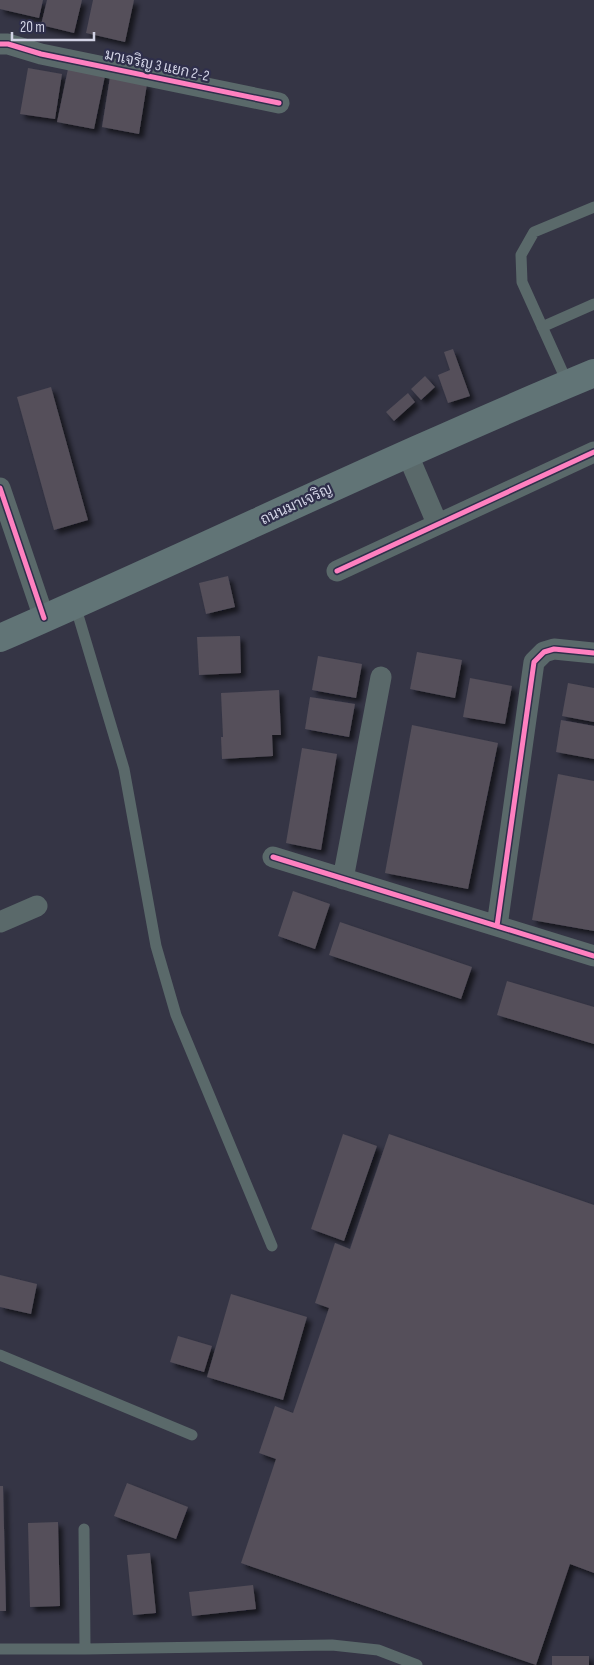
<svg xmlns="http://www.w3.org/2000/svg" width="594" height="1665" viewBox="0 0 594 1665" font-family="'Sofia Sans Condensed',Sarabun,sans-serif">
<defs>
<filter id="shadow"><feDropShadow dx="4.5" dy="4.5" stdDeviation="2.5" flood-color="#0009"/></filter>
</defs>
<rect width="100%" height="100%" fill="#353545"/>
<path fill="#544f5a" filter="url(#shadow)" d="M0,0h43l-4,18 -39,-9z
M47,0h35l-8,33 -33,-8z
M93,0h41l-9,42 -39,-9z
M69,64l37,7 -12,58 -37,-7z
M28,68l34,6 -7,45 -35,-5z
M110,77l37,7 -8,50 -37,-7z
M453,349l17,47 -22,7 -10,-28 12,-5 -6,-18z
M425,376l10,11 -14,13 -10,-11z
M51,387l37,133 -34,10 -37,-133z
M408,393l7,9 -21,19 -8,-9z
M228,576l7,31 -29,7 -7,-31z
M240,636l1,37 -42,2 -2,-38z
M417,652l45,8 -7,38 -45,-9z
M318,656l44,8 -6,34 -44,-8z
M470,678l42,8 -7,38 -42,-7z
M568,683l26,5v34l-32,-6z
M279,690l2,45h-9l1,21 -51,3 -1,-22h2l-2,-44z
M310,697l45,7 -6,33 -44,-8z
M561,720l33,6v33l-38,-7z
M412,725l86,18 -30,146 -83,-16z
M302,748l35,6 -16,96 -35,-7z
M558,774l36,7v150l-62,-11z
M293,891l37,13 -15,45 -37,-13z
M340,922l132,45 -11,32 -132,-44z
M507,981l87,26v37l-97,-29z
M343,1134l34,12 -33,95 -33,-12z
M389,1134l205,71v368l-24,-9 -34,101 -295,-102 35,-104 -17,-6 16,-47 18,7 36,-105 -14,-5 20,-60 15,6z
M0,1275l37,9 -6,30 -31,-7z
M231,1294l76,23 -24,83 -76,-23z
M178,1336l34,10 -8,26 -34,-10z
M127,1483l61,24 -12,32 -62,-23z
M0,1486h3l3,125h-6z
M58,1522l2,84 -30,1 -2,-84z
M150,1553l6,60 -23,2 -6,-60z
M253,1585l3,24 -64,7 -3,-24z
M552,1656h37v9h-37z"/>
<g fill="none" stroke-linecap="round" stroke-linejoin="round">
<path stroke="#5a696a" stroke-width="11" d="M542,327l52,-23
M568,384l-46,-102 -1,-27 13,-23 60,-25
M75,605l49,164 32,177 20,69 96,231
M0,1355l192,80
M84,1529l1,120
M0,1649h85l247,-4 46,5 39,15"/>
<path stroke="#5a696a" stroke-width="21" d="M0,44h8l33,10 238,49
M407,453l30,70
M0,488l44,130
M337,571l257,-119
M273,857l321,99
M343,879l38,-202
M0,922l37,-16
M497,926l37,-264 10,-10 10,-3 40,4"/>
<path stroke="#617476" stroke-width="28" d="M0,638c199,-87 394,-182 594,-265"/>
<defs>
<path id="cycleway" d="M0,44h8l33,10 238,49
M0,488l44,130
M337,571l257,-119
M273,857l321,99
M497,926l37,-264 10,-10 10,-3 40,4"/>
</defs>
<use href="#cycleway" stroke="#2f2f4b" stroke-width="8"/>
<use href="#cycleway" stroke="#ff80c0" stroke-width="5"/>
</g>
<g text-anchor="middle" stroke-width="4.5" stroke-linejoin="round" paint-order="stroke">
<g font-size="15" fill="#d1d2e4" stroke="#2f2f4b">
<text transform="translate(157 65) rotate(12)" y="5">มาเจริญ 3 แยก 2-2</text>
<text transform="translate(296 504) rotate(-25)" y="5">ถนนมาเจริญ</text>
</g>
</g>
<path d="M12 32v8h82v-8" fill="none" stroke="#d1d2e4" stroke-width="2.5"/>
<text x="20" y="32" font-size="15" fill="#d1d2e4" stroke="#2f2f4b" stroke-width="4" paint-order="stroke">20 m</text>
</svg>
